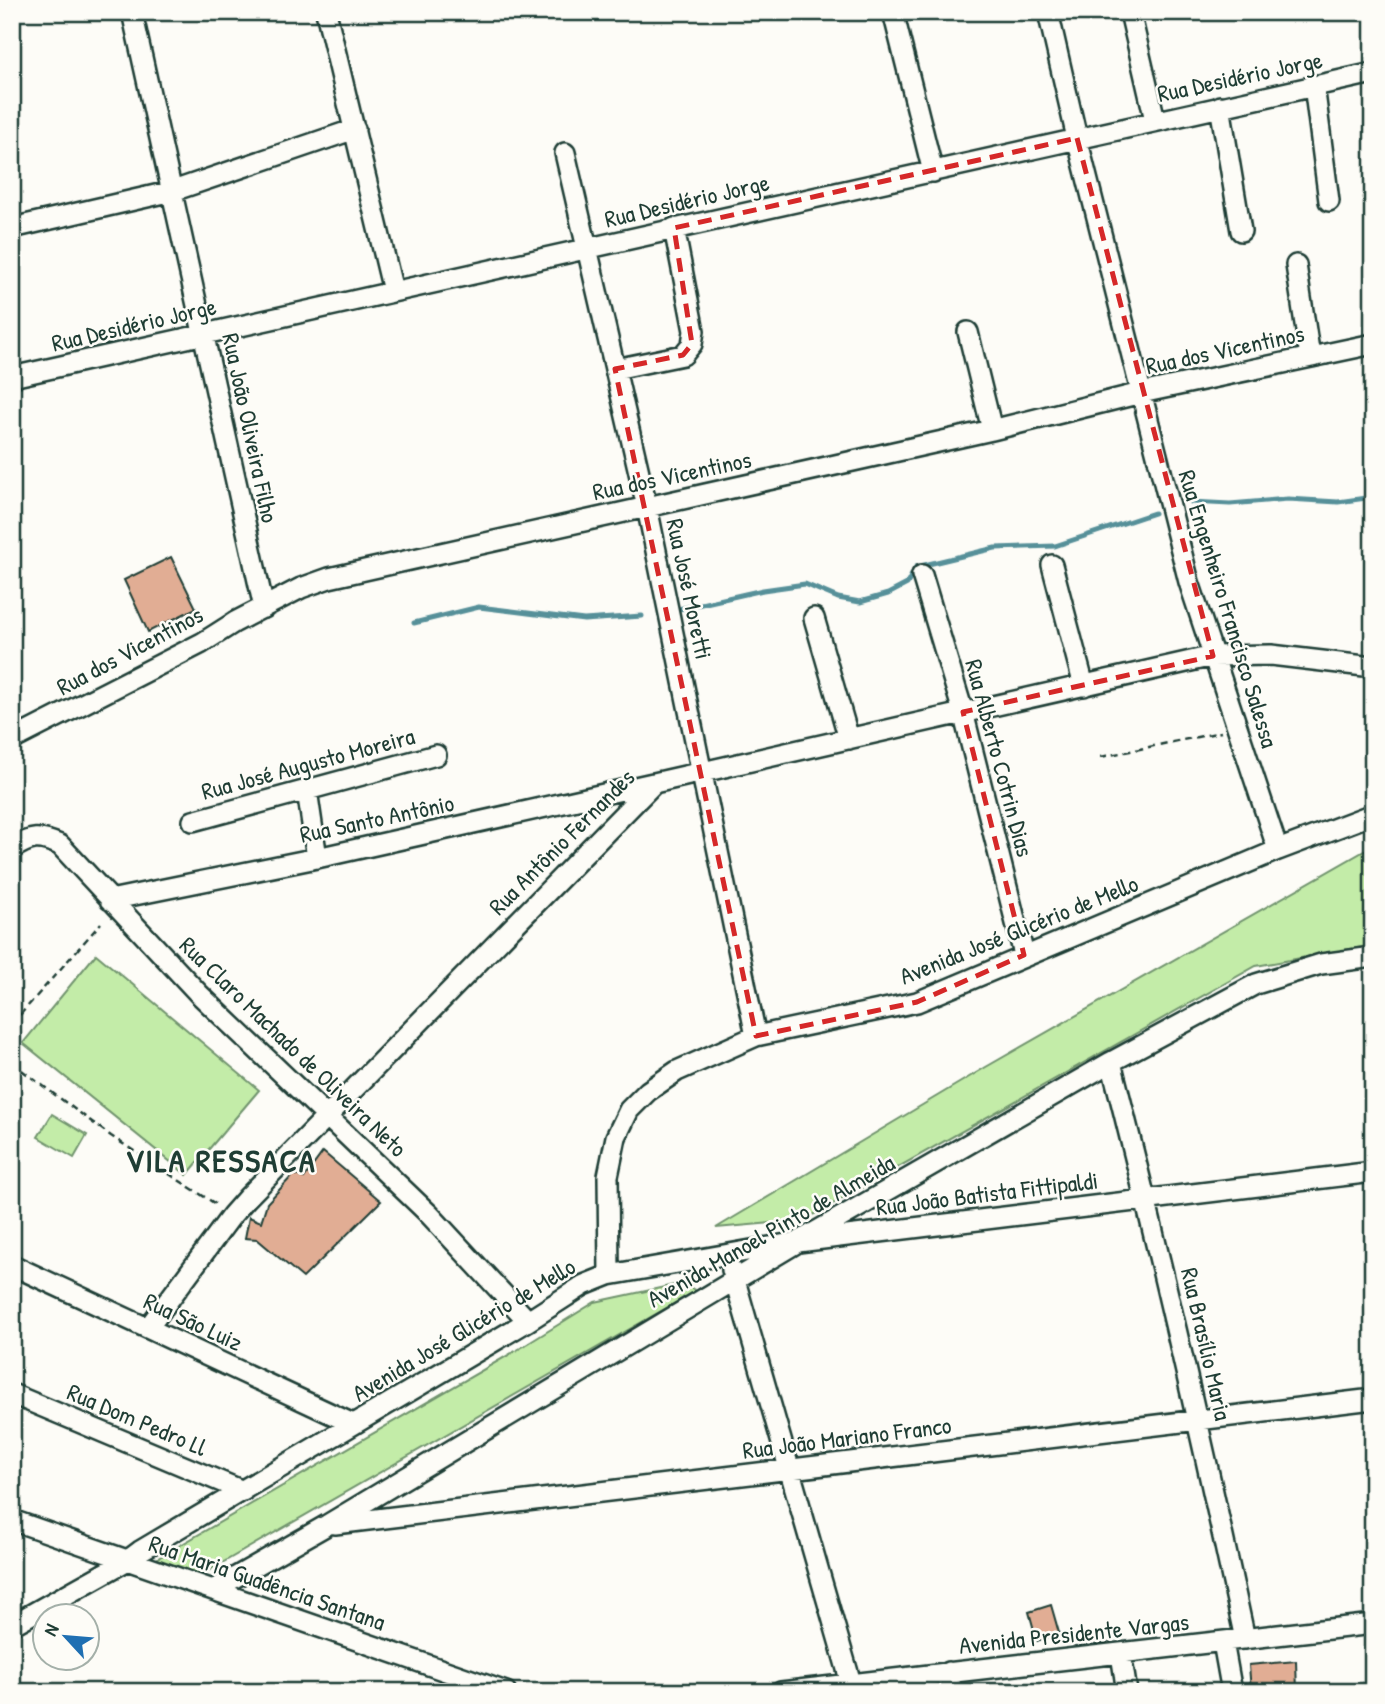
<svg xmlns="http://www.w3.org/2000/svg" width="1385" height="1704" viewBox="0 0 1385 1704" font-family="'Patrick Hand',sans-serif">
<rect width="100%" height="100%" fill="#fdfcf7"/>
<filter id="ink" filterUnits="userSpaceOnUse"><feTurbulence type="fractalNoise" baseFrequency=".0143" numOctaves="2"/><feDisplacementMap in="SourceGraphic" scale="14" xChannelSelector="R" yChannelSelector="G"/><feConvolveMatrix kernelMatrix="1 2 1 2 8 2 1 2 1" color-interpolation-filters="sRGB"/></filter>
<g filter="url(#ink)">
<path fill="#c3eca8" stroke="#71946e" stroke-width="2" d="M1373,846v99l-117,21 -452,254 -88,8 270,-161z
M96,954l163,136 -72,85 -164,-132z
M52,1114l35,21 -13,23 -36,-21z
M683,1283l13,8 -495,284 -48,-14 371,-215 71,-44z"/>
<g fill="none" stroke-linecap="round" stroke-linejoin="round">
<path stroke="#579099" stroke-width="5" d="M1191,502l39,2 58,-5 50,3 35,-5
M679,609l84,-19 42,-6 33,14 22,4 28,-8 19,-10 9,-17 79,-19 60,-2 99,-33
M414,623l65,-16 105,13 58,-4"/>
</g>
<path fill="#e1ad94" stroke="#1f3d34" stroke-width="2" d="M171,557l25,51 -48,24 -24,-52z
M323,1152l58,49 -78,77 -46,-39 -12,-1 4,-21 12,5 6,-19 27,-29 10,4z
M1051,1605l8,28 -22,8 -8,-29z
M1296,1661l1,31h-46l-2,-27z"/>
<g fill="none" stroke-linecap="round" stroke-linejoin="round">
<defs>
<path id="minor" d="M132,12l132,596
M326,12l67,279
M893,12l40,160
M1048,12l29,126 112,444 89,268
M1130,12l25,108
M1314,85l15,116
M1220,106l21,125
M565,153l82,354 109,529
M12,228l161,-37 182,-62
M1296,265l14,92
M968,332l24,98
M615,369l68,-14 9,-11 2,-13 -20,-103
M12,377l1361,-304
M1052,565l32,121
M922,575l41,137 61,243
M814,618l35,121
M12,740l190,-97 33,-21 66,-34 28,-10 663,-148 149,-37 232,-49
M307,790l10,68
M193,821l243,-66
M12,849c20,-13 27,-13 48,-4l139,149 230,220 99,107
M110,900l207,-42 336,-75
M1111,1062c49,192 93,384 134,577
M12,1265l341,159
M732,1270l119,413
M609,1275l-1,-99 8,-39 13,-27 19,-19 29,-20 79,-35 161,-34 361,-152 95,-36
M148,1328l84,-113 15,-17 407,-415 559,-127 58,-1 102,12
M12,1394l231,97
M12,1520l494,172
M335,1524l1038,-125
M213,1590l114,-65 471,-283 313,-180 145,-78 65,-20 52,-7
M12,1625l116,-65 12,-9 388,-230 56,-36 25,-10 189,-33 575,-70
M1223,1642l9,50
M1121,1654l6,38
M948,1672l4,20
M781,1692l592,-68"/>
</defs>
<use href="#minor" stroke="#1f3d34" stroke-width="24"/>
<path stroke="#1f3d34" stroke-width="2.5" stroke-dasharray="7 5" stroke-linecap="butt" d="M1101,757l120,-25
M12,1024l89,-101
M12,1063l99,73 106,69"/>
<use href="#minor" stroke="#fdfcf7" stroke-width="19"/>
</g>
</g>
<path fill="none" stroke="#d62828" stroke-width="5" stroke-dasharray="14 9" stroke-linejoin="round" d="M1077,138l136,518 -250,56 61,243 -107,47 -161,34 -141,-667 68,-14 9,-11 -18,-116z"/>
<g text-anchor="middle" stroke-width="5" stroke-linejoin="round" paint-order="stroke">
<g font-size="24" fill="#1f3d34" stroke="#fdfcf7">
<text transform="translate(1240 77) rotate(-12)" y="8">Rua Desidério Jorge</text>
<text transform="translate(687 201) rotate(-13)" y="8">Rua Desidério Jorge</text>
<text transform="translate(134 325) rotate(-13)" y="8">Rua Desidério Jorge</text>
<text transform="translate(1225 350) rotate(-12)" y="8">Rua dos Vicentinos</text>
<text transform="translate(250 428) rotate(78)" y="8">Rua João Oliveira Filho</text>
<text transform="translate(672 476) rotate(-12)" y="8">Rua dos Vicentinos</text>
<text transform="translate(689 589) rotate(78)" y="8">Rua José Moretti</text>
<text transform="translate(1228 609) rotate(73)" y="8">Rua Engenheiro Francisco Salessa</text>
<text transform="translate(130 651) rotate(-28)" y="8">Rua dos Vicentinos</text>
<text transform="translate(999 758) rotate(75)" y="8">Rua Alberto Cotrin Dias</text>
<text transform="translate(308 764) rotate(-15)" y="8">Rua José Augusto Moreira</text>
<text transform="translate(377 819) rotate(-12)" y="8">Rua Santo Antônio</text>
<text transform="translate(562 842) rotate(-45)" y="8">Rua Antônio Fernandes</text>
<text transform="translate(1019 930) rotate(-22)" y="8">Avenida José Glicério de Mello</text>
<text transform="translate(293 1047) rotate(44)" y="8">Rua Claro Machado de Oliveira Neto</text>
<text transform="translate(987 1194) rotate(-7)" y="8">Rua João Batista Fittipaldi</text>
<text transform="translate(771 1231) rotate(-30)" y="8">Avenida Manoel Pinto de Almeida</text>
<text transform="translate(193 1322) rotate(25)" y="8">Rua São Luiz</text>
<text transform="translate(464 1330) rotate(-31)" y="8">Avenida José Glicério de Mello</text>
<text transform="translate(1206 1344) rotate(77)" y="8">Rua Brasílio Maria</text>
<text transform="translate(137 1420) rotate(23)" y="8">Rua Dom Pedro Ll</text>
<text transform="translate(847 1438) rotate(-7)" y="8">Rua João Mariano Franco</text>
<text transform="translate(267 1583) rotate(19)" y="8">Rua Maria Guadência Santana</text>
<text transform="translate(1074 1634) rotate(-6)" y="8">Avenida Presidente Vargas</text>
</g>
<g font-size="32" font-weight="bold" letter-spacing="2" fill="#1f3d34" stroke="#fdfcf7">
<text x="221" y="1172">VILA RESSACA</text>
</g>
</g>
<rect width="1385" height="1704" fill="none" stroke="#fdfcf7" stroke-width="42"/>
<rect x="21" y="21" width="1343" height="1662" fill="none" stroke="#1f3d34" stroke-width="2.5" filter="url(#ink)"/>
<g transform="translate(66 1637) rotate(296)"><circle r="33" fill="#fdfcf7" stroke="#a4b0a9" stroke-width="2"/>
<path d="M0-5L12 26L0 18L-12 26Z" fill="#1f6fb2"/>
<text y="-10" font-size="19" font-weight="bold" text-anchor="middle" fill="#1f3d34">N</text>
</g>
</svg>
